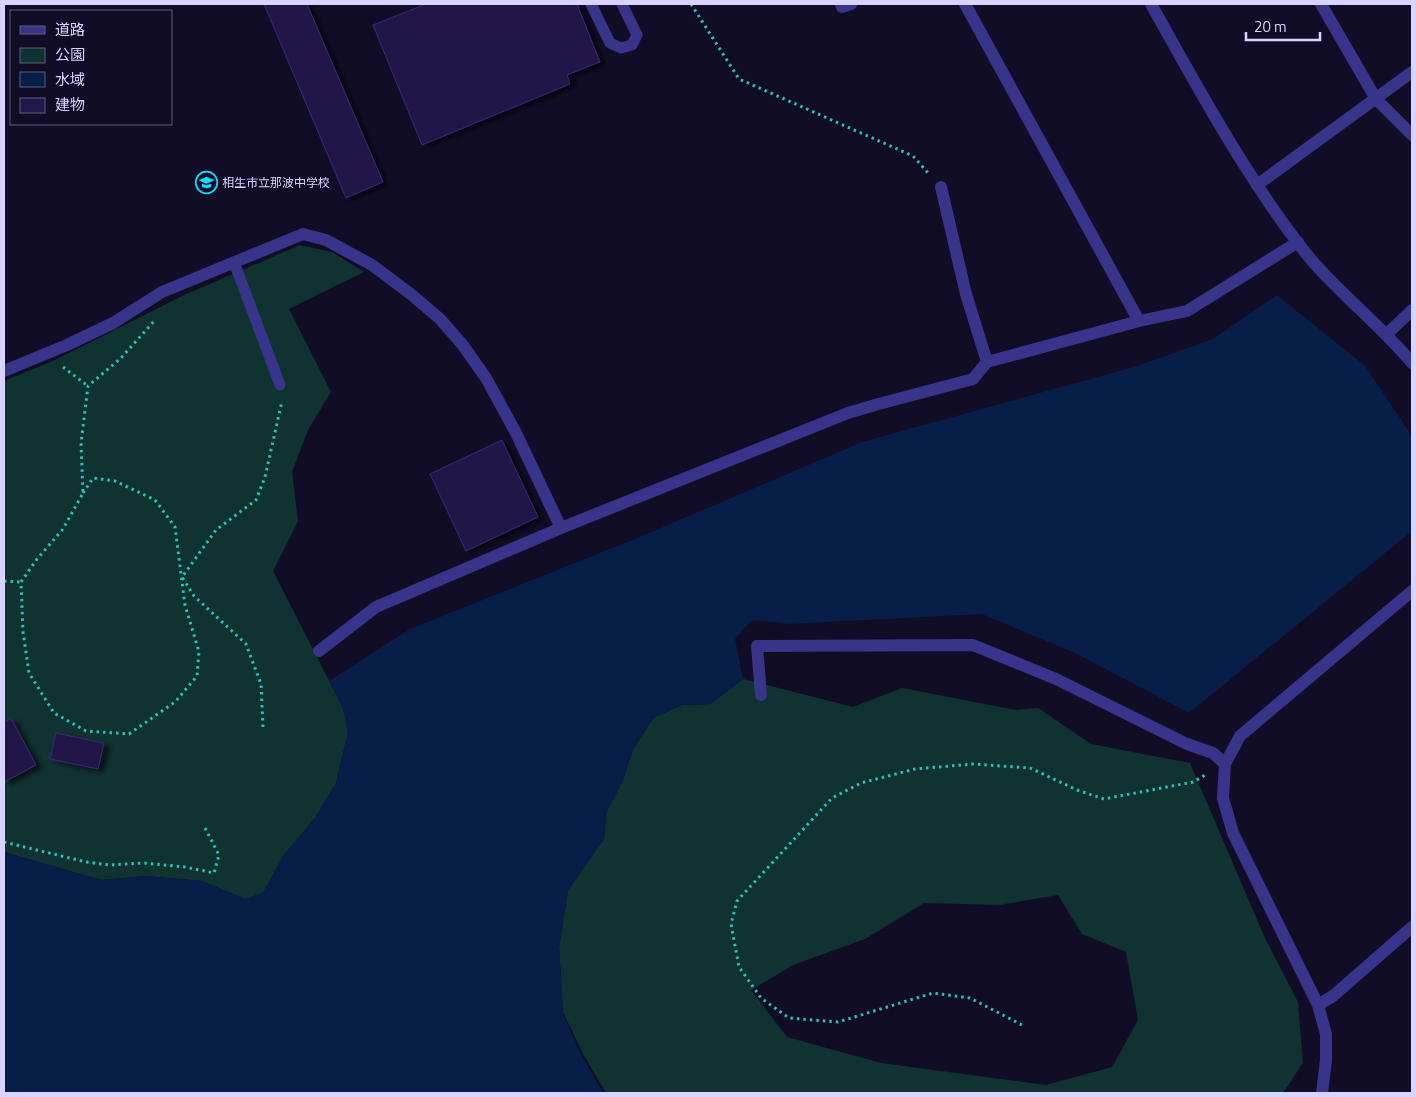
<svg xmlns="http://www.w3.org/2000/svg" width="1416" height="1097" viewBox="0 0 1416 1097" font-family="'Titillium Web','Noto Sans JP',sans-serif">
<defs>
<filter id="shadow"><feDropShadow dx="5.5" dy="3" stdDeviation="2.5" flood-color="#0009"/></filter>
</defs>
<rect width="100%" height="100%" fill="#120d27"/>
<path fill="#103230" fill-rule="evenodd" d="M300,245l32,7 32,20 -75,37 42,83 -23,38 -16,42 6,49 -25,50 70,137 5,25 -12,50 -21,35 -31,37 -21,38 -18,6 -43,-18 -56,-5 -45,4 -97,-28v-471l51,-21 127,-64z
M743,679l110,28 49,-19 114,22 22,-2 53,36 99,19 74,173 34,66 5,61 -20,30h-677l-23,-39 -20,-42 -4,-64 9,-58 36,-51 2,-26 16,-31 11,-33 20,-31 29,-13 28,-1zM1058,895l24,39 44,18 12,68 -26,47 -66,18 -165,-22 -94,-26 -36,-47 42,-25 72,-26 59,-36 75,2z"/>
<path fill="#061e48" d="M1277,295l88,71 47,70v95l-223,182 -114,-60 -93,-39 -193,10 -37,-4 -17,19 8,40 -33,25 -28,1 -29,13 -20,31 -11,33 -16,31 -2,26 -36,51 -9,58 4,65 19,43 21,37h-599v-241l97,28 45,-4 56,5 43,18 18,-6 21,-38 31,-37 21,-35 12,-50 -5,-25 -14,-27 81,-52 225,-90 227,-97 275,-76 76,-27z"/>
<path fill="#22184a" stroke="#372878" filter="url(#shadow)" d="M264,4h43l76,178 -37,16z
M426,4h151l23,58 -33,13 3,9 -148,61 -49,-120z
M502,440l36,77 -72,34 -36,-77z
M11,718l25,47 -32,17v-59z
M56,733l48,10 -6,26 -48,-10z"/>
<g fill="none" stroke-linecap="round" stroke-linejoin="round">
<path stroke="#25c2b8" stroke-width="3" stroke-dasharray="2.5 4" stroke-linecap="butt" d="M691,4l48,75 174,77 16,18
M63,367l25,19
M83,493l10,-15 22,3 40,19 20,27 10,78 14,47 -2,24 -22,26 -46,32 -43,-3 -32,-18 -25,-40 -6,-41 -2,-50 16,-23 26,-30 20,-36 -2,-50 7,-57 33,-28 35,-39
M4,581l17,1
M263,727l-2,-43 -15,-40 -52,-48 -12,-19 34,-47 40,-30 9,-23 17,-76
M4,842l82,20 23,3 35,-2 41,4 29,6 5,-18 -14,-27
M1022,1025l-52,-27 -37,-5 -95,29 -49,-4 -28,-20 -22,-31 -8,-43 6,-23 95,-103 29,-15 54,-14 58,-5 57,4 47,22 27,9 89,-17 14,-8"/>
<path stroke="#37348a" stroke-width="11" d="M591,4l19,39 11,5 11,-3 5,-10 -15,-31
M234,262l46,123"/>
<path stroke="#37348a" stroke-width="12" d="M841,4l1,3 9,-3
M965,4l174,317
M1321,4l55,95 36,36
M1257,185l155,-113
M941,187l25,107 21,68 152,-41 48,-10 111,-69
M1387,334l25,-24
M4,371l63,-26 46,-22 49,-31 141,-58 23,6 46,25 40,30 28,24 22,25 24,34 30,55 45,95
M319,651l57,-44 185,-79 287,-115 27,-8 98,-26 14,-17
M761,695l-4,-49 216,-1 83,34 131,65 26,9 12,11
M1318,1005l15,-9 79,-69
M1322,1093l4,-33v-26l-8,-29 -85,-172 -10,-35 2,-34 15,-28 172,-145"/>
<path stroke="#37348a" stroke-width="12" d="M1151,4c32,57 63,115 99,170 20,31 40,61 64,89 31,35 68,64 98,100"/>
</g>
<defs>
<symbol id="school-ring" viewBox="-11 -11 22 22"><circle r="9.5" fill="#120d27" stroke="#00e6fe" stroke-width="1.5"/><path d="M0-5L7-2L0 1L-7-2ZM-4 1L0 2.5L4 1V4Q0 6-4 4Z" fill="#00e6fe"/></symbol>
</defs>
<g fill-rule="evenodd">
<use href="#school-ring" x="194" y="170" width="25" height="25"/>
</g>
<g text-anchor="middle" stroke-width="4" stroke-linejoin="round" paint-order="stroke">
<g font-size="12" fill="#d8d3ff" stroke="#120d27" text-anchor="start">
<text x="222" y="187">相生市立那波中学校</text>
</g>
</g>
<rect width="1416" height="1097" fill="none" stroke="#d8d3ff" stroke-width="10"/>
<rect x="10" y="10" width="162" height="115" fill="#120d27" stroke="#615c7d"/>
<rect x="20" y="26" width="25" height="8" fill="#37348a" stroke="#615c7d"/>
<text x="55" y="35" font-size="15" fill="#d8d3ff">道路</text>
<rect x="20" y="48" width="25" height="15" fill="#103230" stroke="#615c7d"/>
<text x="55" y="60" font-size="15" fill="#d8d3ff">公園</text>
<rect x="20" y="72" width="25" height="15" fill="#061e48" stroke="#615c7d"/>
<text x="55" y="85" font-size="15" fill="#d8d3ff">水域</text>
<rect x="20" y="98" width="25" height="15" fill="#22184a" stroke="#615c7d"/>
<text x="55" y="110" font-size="15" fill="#d8d3ff">建物</text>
<path d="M1246 32v8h74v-8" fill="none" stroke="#d8d3ff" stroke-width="2.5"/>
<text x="1254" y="32" font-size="15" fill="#d8d3ff" stroke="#120d27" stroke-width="4" paint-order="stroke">20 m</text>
</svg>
